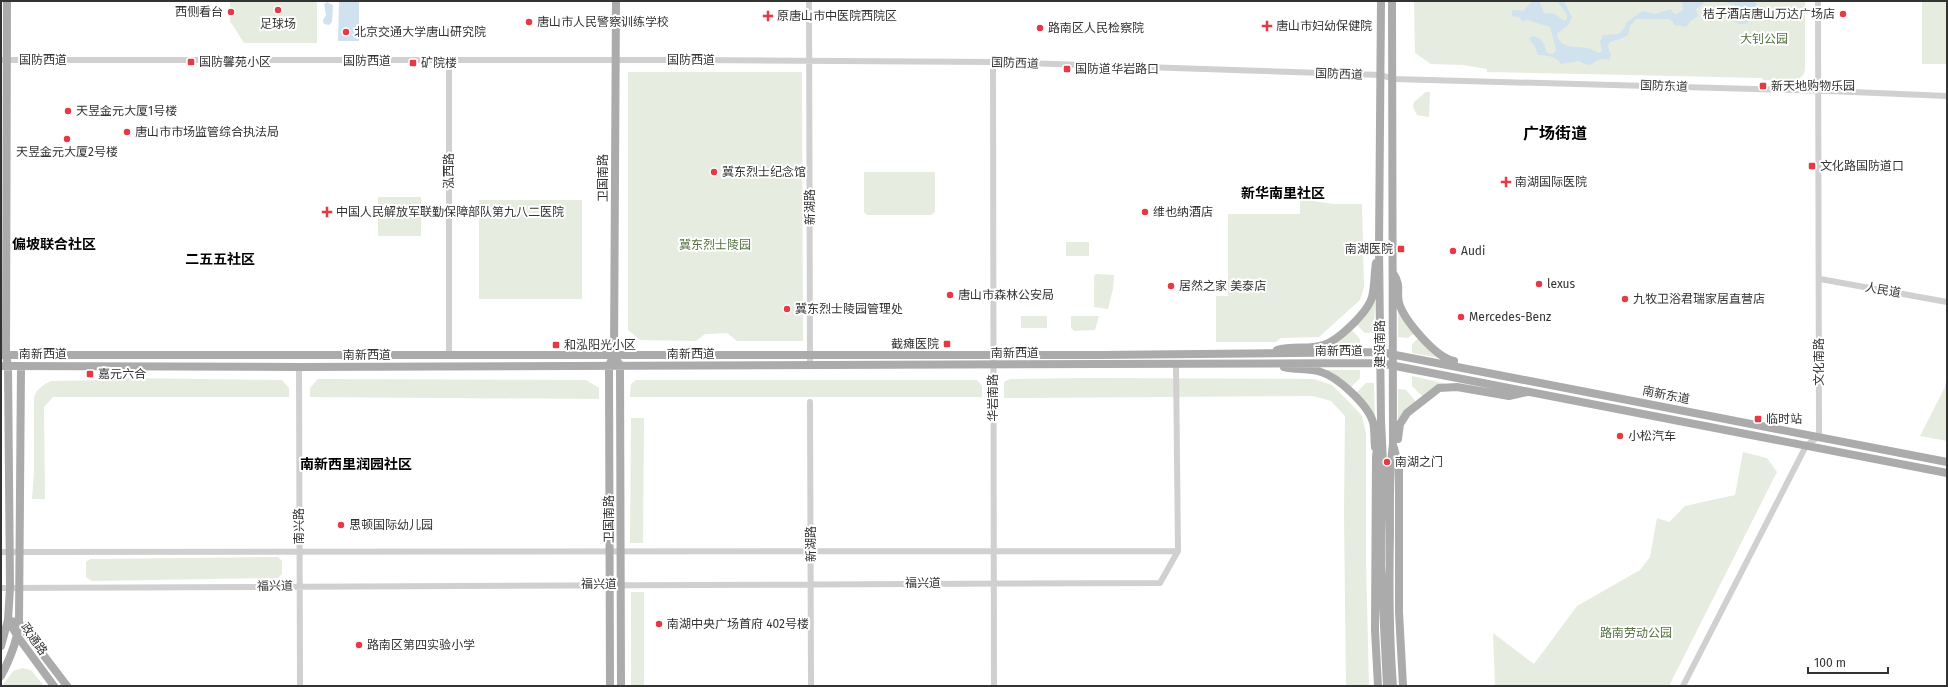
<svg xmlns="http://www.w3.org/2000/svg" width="1948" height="687" viewBox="0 0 1948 687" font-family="'Fira Sans','Noto Sans SC',sans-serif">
<rect width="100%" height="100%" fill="#fff"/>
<path fill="#e6ecdf" d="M230,1h87v42h-73l-14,-22z
M1414,1h391v68l-1,5 -7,7 -34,-1 -1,-2 -275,-6v-3l-24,-4 -32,-1 -16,-11z
M1922,1h25v63h-25z
M628,72h174l1,269h-66l-10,-8 -22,1 -9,7 -56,-1 -12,-10z
M1426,92h4l-1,25 -12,-2 -4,-8 1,-5z
M864,172h71v40l-4,3h-64l-3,-3z
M378,197h43v39h-43z
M1300,199l33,5h29l2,83 -4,13 -41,37 -38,1 -5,4h-60v-46h12v-82h72z
M479,200h103v99h-103z
M1066,242h23v14h-23z
M1096,274l18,1 -1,14 -5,20 -14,-2v-31z
M1375,299l-1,34h-9l-10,-10z
M1398,306l18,26 -8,6 -10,-1z
M1021,316h26v12h-26z
M1071,316h28l-4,14 -21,1 -3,-3z
M1350,328l10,11v8l-35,1z
M1420,337l19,21 -27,-5v-9z
M1322,370h38v8l-11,11z
M1947,372v69l-27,-5 25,-49z
M1412,376l35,8 -24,13 -11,-11z
M125,378l157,2 7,8v9h-236l-9,10 1,92h-13l2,-27v-74c2,-9 9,-13 17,-17l56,-1z
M1085,378l229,1 18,6 22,22 8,9 4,18v125l3,127h-23l-2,-173 1,-97 -14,-15 -18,-5 -309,2v-16l6,-3z
M318,379l268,1 13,8v11l-289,-2v-9z
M636,380h341l5,6v11h-352l1,-13z
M1366,383h8l1,39 -20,-28z
M1398,389l8,1 11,13 -19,23z
M631,418h13l-1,125h-13z
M1743,452l24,6 10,14 -108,214h-174l-2,-53 41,31 43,-58 63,-36 10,-13 7,-39 12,4 16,-16 50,-11z
M278,557l4,4v13l-4,4 -186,3 -6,-4v-15l4,-3z
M631,592h13v94h-13z
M23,668l8,2 13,16h-42l11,-15z"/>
<path fill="#cfe2ee" d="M339,1h20v40h-21z
M1532,1h7l5,12 11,1 9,7 3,-2v-4l-10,-14h7l8,16 -4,8 -11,9c2,15 19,12 30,14 5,1 8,4 12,5l3,-2 -2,-9 3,-7 16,-1 6,-7 1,-4 16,-12 13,3 16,-5 2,4 3,1 7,-4 -1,-9h24l-10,8 2,7 -7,5 -5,6 -12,-2 -1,-3 -4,-3h-33l-6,7 -2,9c-7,5 -13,4 -19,8l-1,4 3,8 -2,5c-2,0 -4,-1 -6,-1 -12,1 -8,11 -24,2l-18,3c-5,-8 -15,-9 -23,-9l-4,-10 -5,-6 3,-3c11,2 12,7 15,17l5,1 4,-3c0,-2 -5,-22 -6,-24l-23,-7 -4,2 -4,-5 -7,-1v-6l11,1z
M1721,1h33l4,5v6l-9,5v5c-6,4 -14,2 -17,-4l-1,-3 5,-7 -1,-3z
M327,2l6,3 -1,17 -3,3 -5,-1 -1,-4 3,-5 -2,-11z"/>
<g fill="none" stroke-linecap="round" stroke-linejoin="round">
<path stroke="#d0d0d0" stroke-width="6" d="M809,1l1,364
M1,60h696l296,2 388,13 12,4 436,12 118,5
M993,62l1,624
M1820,279l127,23
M449,354v-293
M299,367l1,319
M810,402l1,284
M1,552l1177,-1
M1,588l1159,-5 18,-32 -2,-187
M1683,686l123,-240 13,-10 -1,-435"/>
<path stroke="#ababab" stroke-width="8" d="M1381,1l-2,246 2,174 2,42 -2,102 6,121
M1392,1l1,443c-4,29 -3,59 -3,89 -1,51 -1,102 3,153
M1393,273c9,14 3,17 6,30 5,17 37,55 55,58
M1277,350c15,-5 32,0 46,-5 15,-4 45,-33 49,-48 3,-11 2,-23 4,-34
M1,355h1101l278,-3 567,110
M618,362l2,4 1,320
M1,366l298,1 1081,-4 567,110
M1284,367c12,3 25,1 37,5 17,5 47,33 52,50 2,8 1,17 2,25
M1398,439l2,-15 7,-11 32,-25 18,-1 52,9 18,-4
M1394,448l5,20v144l4,74
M8,620l11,3 48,63
M8,620l10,17 36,49
M1,646l7,-26 2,-32 -2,-222 -2,-11 1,-354
M1,676c9,-17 16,-33 18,-53l2,-257
M610,686l-1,-320 5,-12 2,-353
M1378,686l-3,-56 1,-173 2,-17"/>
</g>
<g fill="#e63946" stroke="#fff" stroke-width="1.5">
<circle cx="278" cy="10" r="4"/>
<circle cx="231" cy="12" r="4"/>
<circle cx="1843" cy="14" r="4"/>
<path d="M766 10h4v4h4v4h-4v4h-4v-4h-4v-4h4z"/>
<circle cx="529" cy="22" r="4"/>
<path d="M1265 20h4v4h4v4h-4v4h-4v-4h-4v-4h4z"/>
<circle cx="1040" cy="28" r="4"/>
<circle cx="346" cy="32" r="4"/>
<rect x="187" y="58" width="8" height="8" rx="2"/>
<rect x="409" y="59" width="8" height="8" rx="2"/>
<rect x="1063" y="65" width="8" height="8" rx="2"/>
<rect x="1759" y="82" width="8" height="8" rx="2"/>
<circle cx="68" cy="111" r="4"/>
<circle cx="127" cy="132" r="4"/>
<circle cx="67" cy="139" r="4"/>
<rect x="1808" y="162" width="8" height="8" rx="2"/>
<circle cx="714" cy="172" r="4"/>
<path d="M1504 176h4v4h4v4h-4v4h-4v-4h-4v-4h4z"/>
<path d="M325 206h4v4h4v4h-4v4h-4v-4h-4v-4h4z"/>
<circle cx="1145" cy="212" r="4"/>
<rect x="1397" y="245" width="8" height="8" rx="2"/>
<circle cx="1453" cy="251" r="4"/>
<circle cx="1539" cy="284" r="4"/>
<circle cx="1171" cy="286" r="4"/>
<circle cx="950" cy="295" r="4"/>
<circle cx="1625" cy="299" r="4"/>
<circle cx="787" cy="309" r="4"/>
<circle cx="1461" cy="317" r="4"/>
<rect x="943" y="340" width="8" height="8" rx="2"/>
<rect x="552" y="341" width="8" height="8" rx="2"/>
<rect x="86" y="370" width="8" height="8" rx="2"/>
<rect x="1754" y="415" width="8" height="8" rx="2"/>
<circle cx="1620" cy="436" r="4"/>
<circle cx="1387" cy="462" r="4"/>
<circle cx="341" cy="525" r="4"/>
<circle cx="659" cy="624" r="4"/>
<circle cx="359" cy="645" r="4"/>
</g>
<g text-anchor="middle" stroke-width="4" stroke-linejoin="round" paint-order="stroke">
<g font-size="12" fill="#333" stroke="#fff" text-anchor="start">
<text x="223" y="16" text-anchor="end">西侧看台</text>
<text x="1835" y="18" text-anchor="end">桔子酒店唐山万达广场店</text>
<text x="777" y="20">原唐山市中医院西院区</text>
<text x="537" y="26">唐山市人民警察训练学校</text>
<text x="278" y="28" text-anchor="middle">足球场</text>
<text x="1276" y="30">唐山市妇幼保健院</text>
<text x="1048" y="32">路南区人民检察院</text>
<text x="354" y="36">北京交通大学唐山研究院</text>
<text x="199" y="66">国防馨苑小区</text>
<text x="421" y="67">矿院楼</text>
<text x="1075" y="73">国防道华岩路口</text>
<text x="1771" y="90">新天地购物乐园</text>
<text x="76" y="115">天昱金元大厦1号楼</text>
<text x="135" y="136">唐山市市场监管综合执法局</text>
<text x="67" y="156" text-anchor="middle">天昱金元大厦2号楼</text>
<text x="1820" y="170">文化路国防道口</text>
<text x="722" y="176">冀东烈士纪念馆</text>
<text x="1515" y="186">南湖国际医院</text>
<text x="336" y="216">中国人民解放军联勤保障部队第九八二医院</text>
<text x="1153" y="216">维也纳酒店</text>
<text x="1393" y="253" text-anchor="end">南湖医院</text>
<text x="1461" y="255">Audi</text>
<text x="1547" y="288">lexus</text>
<text x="1179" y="290">居然之家 美泰店</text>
<text x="958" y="299">唐山市森林公安局</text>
<text x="1633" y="303">九牧卫浴君瑞家居直营店</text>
<text x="795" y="313">冀东烈士陵园管理处</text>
<text x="1469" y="321">Mercedes-Benz</text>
<text x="939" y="348" text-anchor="end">截瘫医院</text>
<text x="564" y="349">和泓阳光小区</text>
<text x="98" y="378">嘉元六合</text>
<text x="1766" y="423">临时站</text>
<text x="1628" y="440">小松汽车</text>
<text x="1395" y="466">南湖之门</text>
<text x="349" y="529">思顿国际幼儿园</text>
<text x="667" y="628">南湖中央广场首府 402号楼</text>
<text x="367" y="649">路南区第四实验小学</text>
</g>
<g font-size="12" fill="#56703f" stroke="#fff">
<text x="1764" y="43">大钊公园</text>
<text x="715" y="249">冀东烈士陵园</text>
<text x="1636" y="637">路南劳动公园</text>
</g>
<g font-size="12" fill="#333" stroke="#fff">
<text x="43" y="64">国防西道</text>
<text x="691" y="64">国防西道</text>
<text x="367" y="65">国防西道</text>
<text transform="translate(1015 63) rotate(2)" y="4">国防西道</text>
<text transform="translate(1339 74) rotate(2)" y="4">国防西道</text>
<text transform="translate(1664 86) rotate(2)" y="4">国防东道</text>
<text transform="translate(449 171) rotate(-90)" y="4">泓西路</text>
<text transform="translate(603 178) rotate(-90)" y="4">卫国南路</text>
<text transform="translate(810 207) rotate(-90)" y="4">新湖路</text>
<text transform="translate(1883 290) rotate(10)" y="4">人民道</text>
<text transform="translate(1380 344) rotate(-90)" y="4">建设南路</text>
<text x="1339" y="355">南新西道</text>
<text x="1015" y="357">南新西道</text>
<text x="43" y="358">南新西道</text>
<text x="691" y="358">南新西道</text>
<text x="367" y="359">南新西道</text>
<text transform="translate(1819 362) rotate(-90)" y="4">文化南路</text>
<text transform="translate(1666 395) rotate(11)" y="4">南新东道</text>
<text transform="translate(993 398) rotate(-90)" y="4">华岩南路</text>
<text transform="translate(609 519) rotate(-90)" y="4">卫国南路</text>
<text transform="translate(299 526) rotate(-90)" y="4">南兴路</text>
<text transform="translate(811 544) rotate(-90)" y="4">新湖路</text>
<text x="923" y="587">福兴道</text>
<text x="599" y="588">福兴道</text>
<text transform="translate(275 586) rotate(-1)" y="4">福兴道</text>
<text transform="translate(34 639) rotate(55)" y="4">政通路</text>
</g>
<g font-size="14" font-weight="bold" fill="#000" stroke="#fff">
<text x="1283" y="198">新华南里社区</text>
<text x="54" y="249">偏坡联合社区</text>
<text x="220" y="264">二五五社区</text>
<text x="356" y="469">南新西里润园社区</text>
</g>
<g font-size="16" font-weight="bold" fill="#000" stroke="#fff">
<text x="1555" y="139">广场街道</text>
</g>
</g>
<rect width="1948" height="687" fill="none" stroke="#333333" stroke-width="4"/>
<path d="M1808 667v6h80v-6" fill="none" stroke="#333333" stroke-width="2"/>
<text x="1814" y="667" font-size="12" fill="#333333" stroke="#ffffff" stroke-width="3" paint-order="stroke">100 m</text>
</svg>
